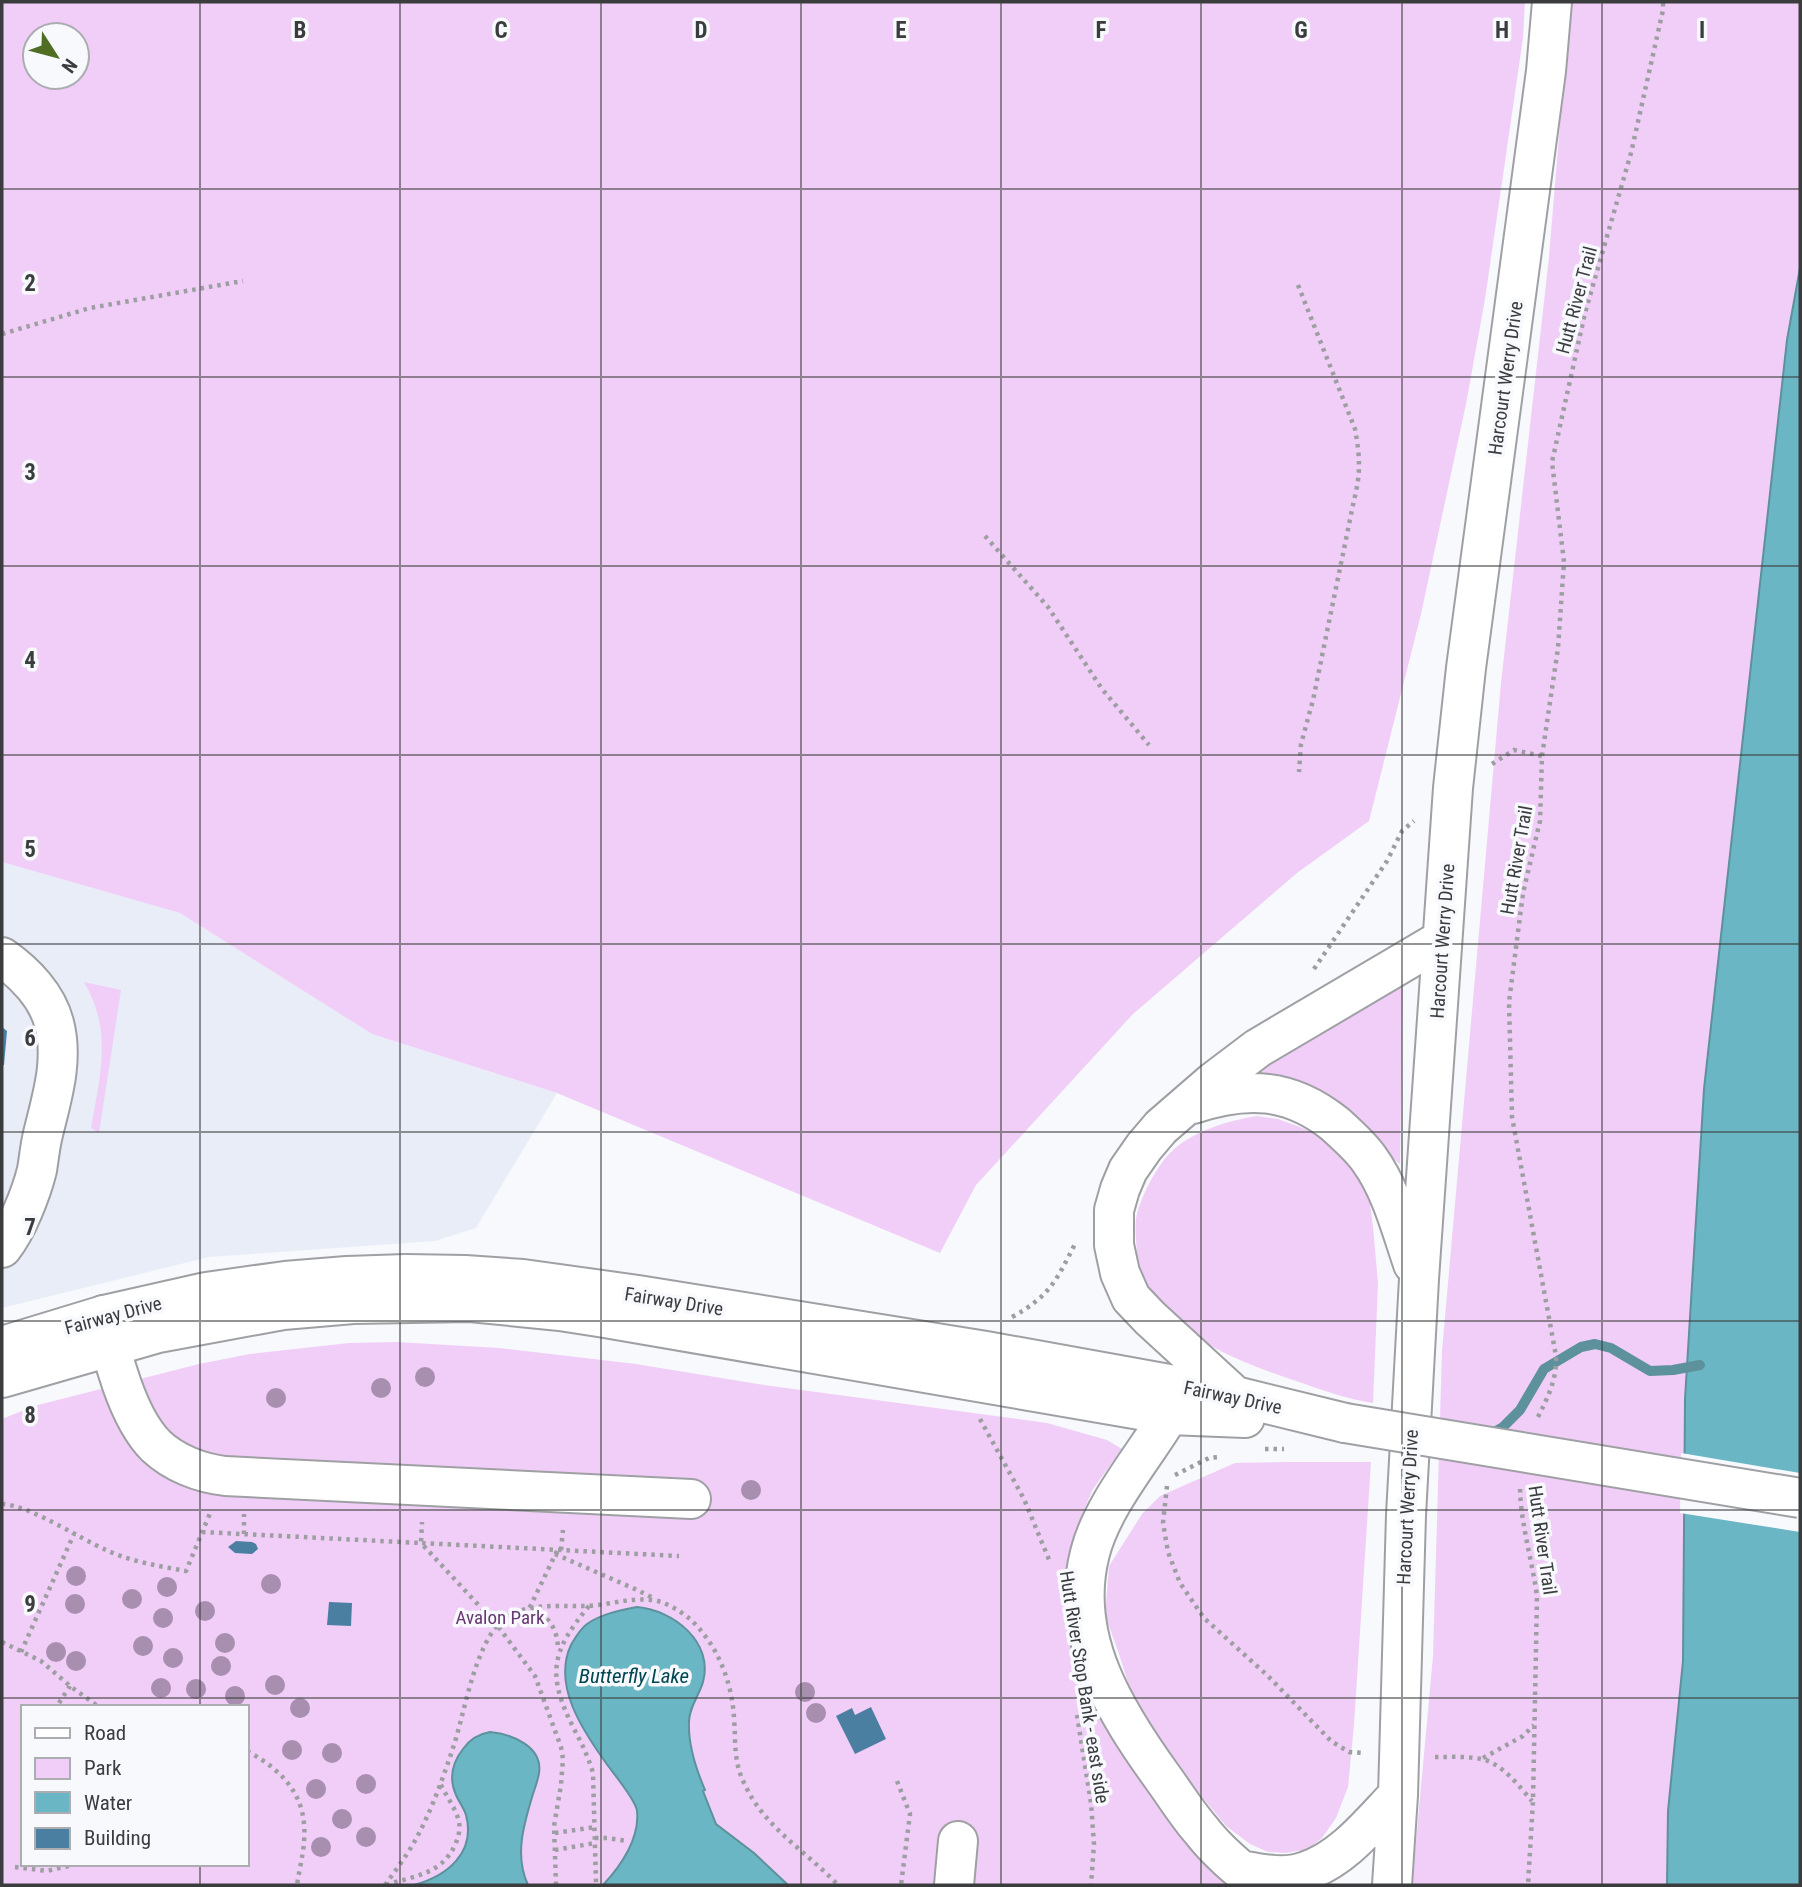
<svg xmlns="http://www.w3.org/2000/svg" width="1802" height="1887" viewBox="0 0 1802 1887" font-family="'Roboto Condensed',sans-serif">
<rect width="100%" height="100%" fill="#f7f9fd"/>
<path fill="#e8edf8" d="M2,862l178,51 192,121 185,59 -81,135 -41,13 -226,16 -207,51z"/>
<path fill="#f1cef7" fill-rule="evenodd" d="M2,2h1523l-2,36 -38,261 -19,105 -45,210 -52,207 -72,52 -164,141 -157,171 -36,68 -383,-160 -185,-59 -192,-121 -178,-51zM35,35h42v42h-42z
M1570,2h230v266l-13,72 -83,749 -19,310 -2,262 -15,150 -1,74h-255l21,-229 9,-305 59,-668 48,-426z
M84,982l37,8 -22,143 -8,-5c9,-52 22,-97 -7,-146z
M1403,987l-3,177 -20,-15 -128,-74 110,-77z
M1257,1116l21,3 22,8 27,12 36,38 7,26 3,24 5,56 -5,120c-26,-4 -51,-13 -77,-22 -41,-14 -84,-29 -119,-58 -12,-9 -33,-37 -38,-51 -2,-6 -2,-14 -2,-21 -1,-10 -2,-22 -1,-32 3,-19 20,-52 34,-66 22,-22 57,-32 87,-37z
M397,1342l102,6 137,16 128,21 283,38 60,17 15,9 -29,40 -10,23 -8,25 -6,37 43,157 77,116 42,38h-1229v-466l32,-13 165,-42 51,-10 99,-11zM23,1707h224v157h-224z
M1289,1462h82l-17,263 -6,62 -12,31 -14,20 -14,11 -22,4 -18,-1 -18,-8 -24,-18 -63,-77 -25,-35 -20,-63 -13,-36 4,-49 33,-52 18,-18 75,-33z"/>
<path fill="#6bb6c4" stroke="#5d919c" stroke-width="2" d="M1800,268v1617h-133l1,-74 15,-150 2,-262 19,-310 83,-749z
M637,1607c36,3 77,35 66,75 -4,14 -14,25 -14,40 -1,23 7,47 16,68l-2,1 13,33 38,29 34,32h-185c18,-19 37,-47 34,-74 -1,-11 -24,-38 -31,-48 -23,-32 -54,-78 -35,-118 4,-7 9,-16 16,-21 14,-10 34,-14 50,-17z
M490,1732c21,2 53,14 49,41 -1,7 -4,15 -6,21 -9,30 -19,61 -5,91h-114c33,-9 62,-32 52,-70 -2,-7 -7,-13 -10,-20 -7,-16 -4,-32 7,-46 7,-10 15,-15 27,-17z"/>
<path fill="#f7f9fd" d="M1681,1453l119,20v59l-120,-19z"/>
<g fill="none" stroke-linecap="round" stroke-linejoin="round">
<path stroke="#5d919c" stroke-width="10" d="M1489,1435l14,-8 17,-17 24,-41 37,-22 14,-3 16,4 39,23 23,-1 27,-5"/>
</g>
<path fill="#4a7fa1" d="M2,1027l5,4 -3,34h-2z
M236,1541l16,1 4,2 2,5 -6,5 -17,-1 -7,-6z
M329,1602l23,1 -1,23 -24,-1z
M871,1707l15,32 -31,15 -19,-38 16,-8 3,7z"/>
<g fill="none" stroke-linecap="round" stroke-linejoin="round">
<defs>
<path id="minor" d="M2,957c23,16 45,39 52,66 10,37 -2,74 -11,111 -3,12 -4,24 -6,36 -6,24 -20,59 -35,78
M104,1315c7,39 23,102 52,131 18,17 44,27 69,30l466,23
M954,1885l4,-44"/>
<path id="major" d="M1193,1104c54,-18 97,-16 142,20 12,11 25,22 34,35 22,30 32,70 44,105
M2,1346l102,-31 102,-23 79,-11 62,-5 59,-2 59,1 58,4 115,16 348,56 249,45 110,27
M2,1378l156,-45 125,-23 70,-6 117,-2 90,9 45,7 564,97 76,3
M1166,1394l4,9 -1,12c-25,42 -67,90 -79,138 -22,84 26,160 73,225 13,18 24,36 38,52 16,21 38,39 58,55
M1235,1396l-85,-78 -19,-20 -11,-25 -6,-28v-35l6,-21 8,-19 16,-23 17,-20 52,-45 45,-34 183,-108
M1241,1870c21,4 44,9 65,1 37,-12 65,-48 92,-76
M1392,1885l6,-90 8,-280 13,-236 34,-491 13,-120 80,-597 6,-69"/>
</defs>
<use href="#minor" stroke="#9fa0a4" stroke-width="42"/>
<use href="#major" stroke="#9fa0a4" stroke-width="42"/>
<path stroke="#9d9ea1" stroke-width="4.5" stroke-dasharray="3.5 5" stroke-linecap="butt" d="M1298,285l57,144c5,28 6,44 -1,71l-41,200 -12,44 -2,28
M2,334l88,-26 153,-27
M985,536l63,71 54,82 47,56
M1492,764l22,-14 28,6
M1314,969l73,-108 15,-30 12,-10
M1012,1317c38,-21 44,-36 63,-73
M1538,1417c10,-20 19,-38 18,-61l-44,-239 -3,-115 14,-109 17,-72 2,-65 16,-108 6,-86 -12,-100 33,-149 46,-160 32,-143v-8
M980,1419l44,80 26,63
M1265,1449h19
M1175,1475l34,-17 10,-1
M1167,1486l-4,37 5,29 12,31 24,35 64,58 63,65 18,11 14,1
M1520,1489c1,36 12,71 17,107l-4,205 -5,84
M2,1504c27,1 77,34 104,46 26,12 53,16 80,21l25,-60
M202,1532l219,11 1,-21
M244,1534v-20
M561,1550l2,-20
M557,1551l-28,58c20,5 29,21 29,41
M555,1554l80,35 20,10
M589,1606c-37,45 -43,67 -16,121 8,15 15,29 20,46l3,111
M2,1642l39,19 29,25 29,21
M21,1652l53,-118
M59,1703l11,-17
M1077,1715l14,88 3,41 -3,41
M247,1751c37,20 61,46 57,91 -1,14 -5,29 -7,43
M1435,1757c15,0 31,-1 46,2 21,4 38,27 51,42
M1483,1758l40,-22 11,-11
M897,1781l13,33 -9,71
M555,1833l40,-6
M595,1838h12l21,3
M555,1850l40,-7
M15,1867l32,4 30,-7
M385,1885c11,-15 23,-31 32,-48 15,-28 26,-59 36,-89 12,-37 19,-88 42,-120 18,-25 56,-22 83,-22 25,1 51,-9 74,-6 13,1 28,11 38,19 27,25 42,62 44,99 2,26 -1,43 11,67 20,43 62,67 93,100
M386,1885c27,-9 55,-10 69,-40 4,-9 6,-18 3,-27 -4,-12 -13,-24 -18,-35
M556,1885l-2,-59 7,-41 2,-26 -2,-12 -26,-71 -38,-51 -76,-82 258,13"/>
<use href="#minor" stroke="#fff" stroke-width="38"/>
<use href="#major" stroke="#fff" stroke-width="38"/>
<defs>
<path id="major-bridge" d="M1345,1423l455,75"/>
</defs>
<use href="#major-bridge" stroke="#9fa0a4" stroke-width="42" stroke-linecap="butt"/>
<use href="#major-bridge" stroke="#fff" stroke-width="38"/>
</g>
<g fill="#a88eaf">
<circle cx="425" cy="1377" r="10"/>
<circle cx="381" cy="1388" r="10"/>
<circle cx="276" cy="1398" r="10"/>
<circle cx="751" cy="1490" r="10"/>
<circle cx="76" cy="1576" r="10"/>
<circle cx="271" cy="1584" r="10"/>
<circle cx="167" cy="1587" r="10"/>
<circle cx="132" cy="1599" r="10"/>
<circle cx="75" cy="1604" r="10"/>
<circle cx="205" cy="1611" r="10"/>
<circle cx="163" cy="1618" r="10"/>
<circle cx="225" cy="1643" r="10"/>
<circle cx="143" cy="1646" r="10"/>
<circle cx="56" cy="1652" r="10"/>
<circle cx="173" cy="1658" r="10"/>
<circle cx="76" cy="1661" r="10"/>
<circle cx="221" cy="1666" r="10"/>
<circle cx="275" cy="1685" r="10"/>
<circle cx="161" cy="1688" r="10"/>
<circle cx="196" cy="1689" r="10"/>
<circle cx="805" cy="1692" r="10"/>
<circle cx="235" cy="1696" r="10"/>
<circle cx="300" cy="1708" r="10"/>
<circle cx="816" cy="1713" r="10"/>
<circle cx="292" cy="1750" r="10"/>
<circle cx="332" cy="1753" r="10"/>
<circle cx="366" cy="1784" r="10"/>
<circle cx="316" cy="1789" r="10"/>
<circle cx="342" cy="1819" r="10"/>
<circle cx="366" cy="1837" r="10"/>
<circle cx="321" cy="1847" r="10"/>
</g>
<path fill="none" stroke="#3b3c3d" stroke-width="2" stroke-opacity="0.55" d="M200,2v1705M400,2v1883M601,2v1883M801,2v1883M1001,2v1883M1201,2v1883M1402,2v1883M1602,2v1883M2,189h1798M2,377h1798M2,566h1798M2,755h1798M2,944h1798M2,1132h1798M2,1321h1798M2,1510h1798M2,1698h1798M200,1864v21"/>
<g text-anchor="middle" stroke-width="7" stroke-linejoin="round" paint-order="stroke">
<g font-size="19" fill="#3b3c3d" stroke="#f7f9fd">
<text transform="translate(1576 300) rotate(-75)" y="7">Hutt River Trail</text>
<text transform="translate(1505 378) rotate(-82)" y="7">Harcourt Werry Drive</text>
<text transform="translate(1516 860) rotate(-80)" y="7">Hutt River Trail</text>
<text transform="translate(1442 941) rotate(-86)" y="7">Harcourt Werry Drive</text>
<text transform="translate(674 1301) rotate(9)" y="7">Fairway Drive</text>
<text transform="translate(113 1315) rotate(-15)" y="7">Fairway Drive</text>
<text transform="translate(1233 1397) rotate(12)" y="7">Fairway Drive</text>
<text transform="translate(1407 1507) rotate(-87)" y="7">Harcourt Werry Drive</text>
<text transform="translate(1543 1540) rotate(82)" y="7">Hutt River Trail</text>
<text transform="translate(1085 1687) rotate(81)" y="7">Hutt River Stop Bank - east side</text>
</g>
<g font-size="19" fill="#673770" stroke="#f7f9fd">
<text x="500" y="1624">Avalon Park</text>
</g>
<g font-size="21" font-style="italic" fill="#004752" stroke="#f7f9fd">
<text x="634" y="1683">Butterfly Lake</text>
</g>
</g>
<g font-size="23" text-anchor="middle" font-weight="bold" fill="#3b3c3d" stroke="#f7f9fd" stroke-width="7" stroke-linejoin="round" paint-order="stroke">
<text x="300" y="38">B</text>
<text x="501" y="38">C</text>
<text x="701" y="38">D</text>
<text x="901" y="38">E</text>
<text x="1101" y="38">F</text>
<text x="1301" y="38">G</text>
<text x="1502" y="38">H</text>
<text x="1702" y="38">I</text>
<text x="30" y="291">2</text>
<text x="30" y="480">3</text>
<text x="30" y="668">4</text>
<text x="30" y="857">5</text>
<text x="30" y="1046">6</text>
<text x="30" y="1235">7</text>
<text x="30" y="1423">8</text>
<text x="30" y="1612">9</text>
</g>
<rect width="1802" height="1887" fill="none" stroke="#3b3c3d" stroke-width="7"/>
<rect x="21" y="1705" width="228" height="161" fill="#f7f9fd" stroke="#acadb0" stroke-width="2"/>
<rect x="35" y="1728" width="35" height="10" fill="#ffffff" stroke="#acadb0" stroke-width="2"/>
<text x="84" y="1740" font-size="21" fill="#3b3c3d">Road</text>
<rect x="35" y="1758" width="35" height="21" fill="#f1cef7" stroke="#acadb0" stroke-width="2"/>
<text x="84" y="1775" font-size="21" fill="#3b3c3d">Park</text>
<rect x="35" y="1792" width="35" height="21" fill="#6bb6c4" stroke="#acadb0" stroke-width="2"/>
<text x="84" y="1810" font-size="21" fill="#3b3c3d">Water</text>
<rect x="35" y="1828" width="35" height="21" fill="#4a7fa1" stroke="#acadb0" stroke-width="2"/>
<text x="84" y="1845" font-size="21" fill="#3b3c3d">Building</text>
<g transform="translate(56 56) rotate(126)"><circle r="33" fill="#f7f9fd" stroke="#acadb0" stroke-width="2"/>
<path d="M0-5L12 26L0 18L-12 26Z" fill="#4f6e24"/>
<text y="-10" font-size="19" font-weight="bold" text-anchor="middle" fill="#3b3c3d">N</text>
</g>
</svg>
